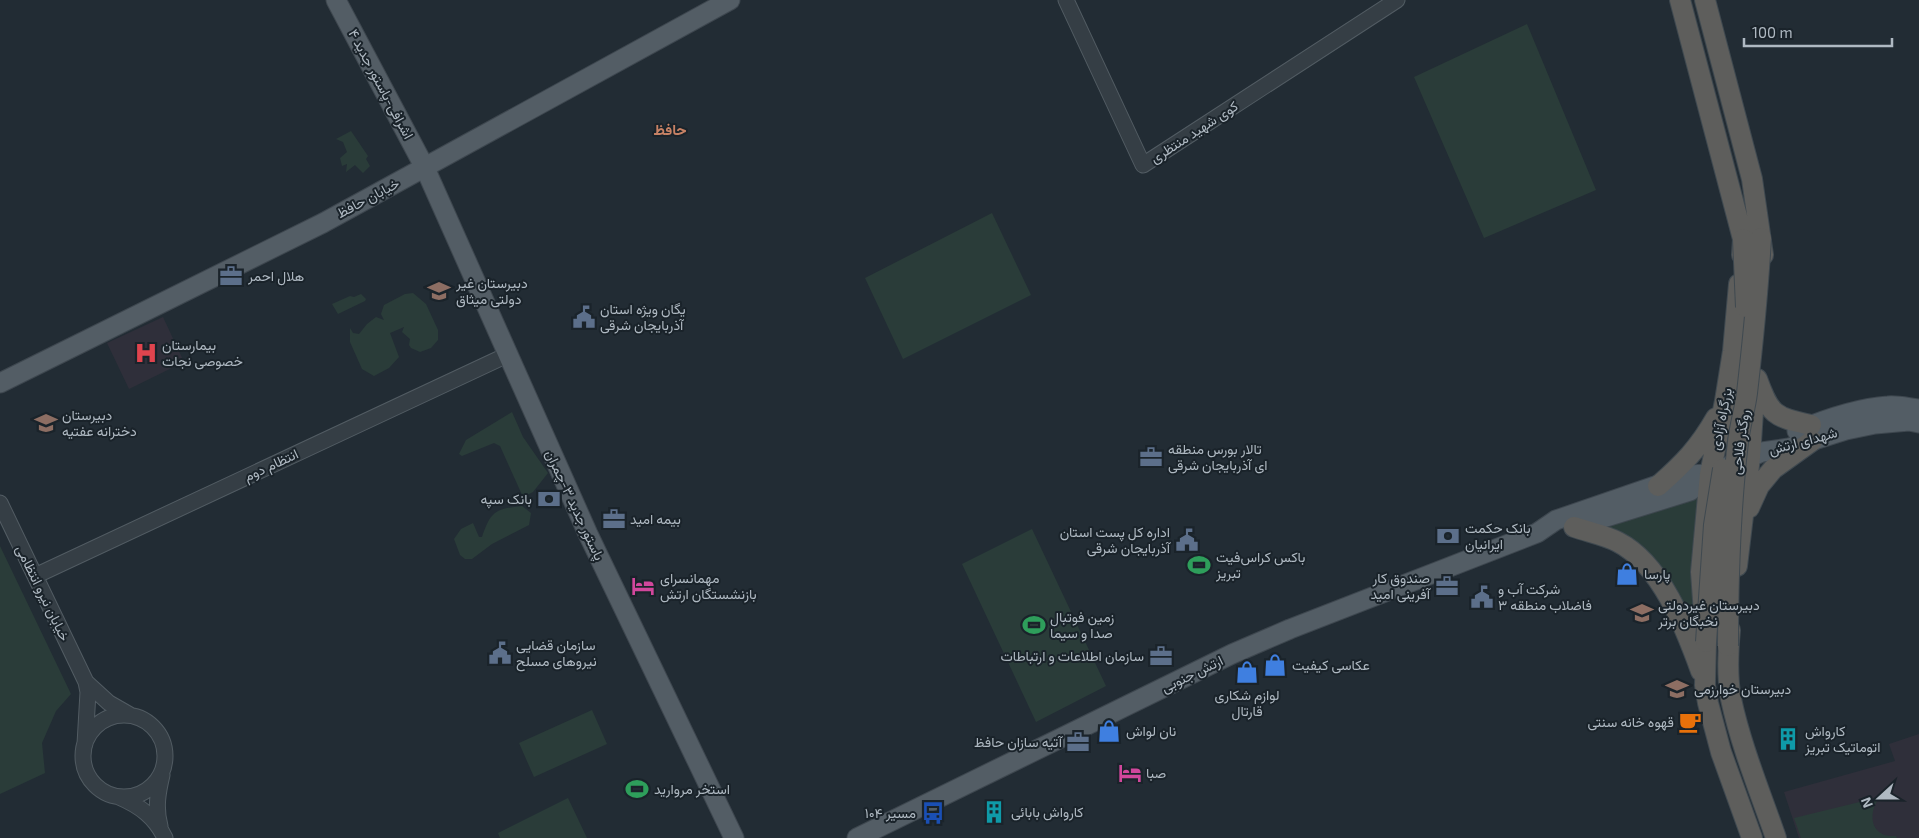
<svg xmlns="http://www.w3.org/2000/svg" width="1919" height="838" viewBox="0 0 1919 838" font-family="'Exo 2',Vazirmatn,sans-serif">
<rect width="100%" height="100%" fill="#222c34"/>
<path fill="#2f2f3a" d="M163,317l21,45 -55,27 -22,-46z
M1919,734v104h-120l-15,-46 111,-31 -6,-17z"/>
<path fill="#2a3c39" d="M1527,24l69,166 -112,48 -70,-161z
M351,131l17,25 -2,3 4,7 -7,7 -8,-8 -9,7 1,-8 -5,2 -2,-8 7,-6 -4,-10 -7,-3z
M992,213l39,82 -128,64 -38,-81z
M413,293l13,11 12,26v10l-7,8 -11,4 -9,-4 -2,-3 1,-6 -8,-7 2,-5 -14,6 9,24 -10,11 -15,8 -12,-7 -12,-27v-14l3,5 6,1 8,-10 9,-7 8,3 -3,-6 3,-9 21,-11z
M361,294l5,5 -1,2 -27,13 -6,-10 18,-8 4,1z
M512,412l11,25 25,36 -15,19 -10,5 -23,-51 -6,-3 -32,13 -3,-2 7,-14z
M1699,496l-4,142 -22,-44 -82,-68z
M522,506l9,7 -2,12 -37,19 -20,15h-7l-5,-4 -6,-16 7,-10 12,-6 6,14h3c9,-26 13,-28 40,-31z
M1032,529l74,157 -70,36 -74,-158z
M0,546l71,148 -15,17 -14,32 3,30 -45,21z
M592,710l15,34 -73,33 -15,-34z
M1880,797c-13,16 -10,41 16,39l1,2h-96l-7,-20z
M568,798l19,40h-87l-2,-5z"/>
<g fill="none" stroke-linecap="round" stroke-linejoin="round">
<defs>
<path id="tertiary" d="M1066,0l77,165 254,-165
M0,503l86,179 2,10 -3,52
M35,576l472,-221
M86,682l23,21 21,12
M83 756a41 41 0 1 1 82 0a41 41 0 1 1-82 0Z
M119,797c21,9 36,20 46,41
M160,826c-5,-18 -2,-34 2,-51"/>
<path id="primary" d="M336,0l89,168 163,366 146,304
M0,383l323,-160 407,-223
M1797,431c29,-12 60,-23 91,-25 10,-1 21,2 31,3
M1587,523l103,-32 20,-17 52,-22 27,-4 57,-18 29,-6 34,-3 10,2
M857,838l375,-184 58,-25 247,-96 19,-13 131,-45 23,-1"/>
<path id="trunk" d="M1680,0l63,239 -1,16
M1705,0l47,179 11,76
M1739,284l-6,67 -8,50 -15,73 -9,98 5,70 -1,43 3,18 13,49 31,86
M1757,379c13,36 17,38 54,46
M1658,486c25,-22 41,-38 58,-68
M1749,508l10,-22 14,-17 39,-28
M1574,527c14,5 31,8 44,15 43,22 67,85 83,129
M1737,566l13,-109 4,-61
M1730,630c-2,21 -3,47 1,69 10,47 29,93 45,139"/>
</defs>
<use href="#tertiary" stroke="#525c63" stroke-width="17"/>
<use href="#primary" stroke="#3e474f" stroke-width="21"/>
<use href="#trunk" stroke="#3f4950" stroke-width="22"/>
<use href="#tertiary" stroke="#353e45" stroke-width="15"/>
<use href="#primary" stroke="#535d65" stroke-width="19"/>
<use href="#trunk" stroke="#5e5e5c" stroke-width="20"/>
<defs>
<path id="trunk-bridge" d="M1743,239l3,68
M1706,642l8,-117 9,-56
M1728,646c0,-68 2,-136 10,-204 2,-17 7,-33 9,-49 6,-52 11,-103 14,-155"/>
</defs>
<use href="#trunk-bridge" stroke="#3f4950" stroke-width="22" stroke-linecap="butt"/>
<use href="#trunk-bridge" stroke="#5e5e5c" stroke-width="20"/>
</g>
<defs>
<symbol id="office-bare" viewBox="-9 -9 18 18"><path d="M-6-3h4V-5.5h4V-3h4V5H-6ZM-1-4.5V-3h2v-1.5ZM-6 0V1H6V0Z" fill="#5c6f8a" stroke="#1a232a" stroke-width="2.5" paint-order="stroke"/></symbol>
<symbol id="school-bare" viewBox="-9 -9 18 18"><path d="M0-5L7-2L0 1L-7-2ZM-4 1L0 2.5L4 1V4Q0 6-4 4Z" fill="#8d6e63" stroke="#1a232a" stroke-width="2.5" paint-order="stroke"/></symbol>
<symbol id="civic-bare" viewBox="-9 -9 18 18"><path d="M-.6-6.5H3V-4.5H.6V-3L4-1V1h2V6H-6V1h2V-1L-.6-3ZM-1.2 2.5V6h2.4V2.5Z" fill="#5c6f8a" stroke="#1a232a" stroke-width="2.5" paint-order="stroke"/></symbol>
<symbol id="hospital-bare" viewBox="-9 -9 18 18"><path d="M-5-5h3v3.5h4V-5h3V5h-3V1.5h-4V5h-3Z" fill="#e0444e" stroke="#1a232a" stroke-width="2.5" paint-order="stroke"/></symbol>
<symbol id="bank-bare" viewBox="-9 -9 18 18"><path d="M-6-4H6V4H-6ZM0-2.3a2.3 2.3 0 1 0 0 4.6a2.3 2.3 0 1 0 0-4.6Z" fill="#5c6f8a" stroke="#1a232a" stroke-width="2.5" paint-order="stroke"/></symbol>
<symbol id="stadium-bare" viewBox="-9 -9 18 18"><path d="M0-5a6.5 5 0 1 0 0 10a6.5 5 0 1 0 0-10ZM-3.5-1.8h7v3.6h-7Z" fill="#2e9e5b" stroke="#1a232a" stroke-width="2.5" paint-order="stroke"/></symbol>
<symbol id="shop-bare" viewBox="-9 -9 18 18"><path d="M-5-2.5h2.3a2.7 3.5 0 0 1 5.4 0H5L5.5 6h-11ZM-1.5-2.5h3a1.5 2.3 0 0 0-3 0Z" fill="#3f7fe0" stroke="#1a232a" stroke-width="2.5" paint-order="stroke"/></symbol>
<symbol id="hotel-bare" viewBox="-9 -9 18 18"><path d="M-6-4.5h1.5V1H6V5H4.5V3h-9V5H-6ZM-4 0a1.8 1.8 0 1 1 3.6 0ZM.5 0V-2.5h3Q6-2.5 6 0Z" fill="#d1479c" stroke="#1a232a" stroke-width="2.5" paint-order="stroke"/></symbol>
<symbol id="cafe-bare" viewBox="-9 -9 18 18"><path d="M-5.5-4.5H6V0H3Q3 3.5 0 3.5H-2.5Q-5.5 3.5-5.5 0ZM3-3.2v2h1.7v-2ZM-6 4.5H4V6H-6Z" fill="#e8710a" stroke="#1a232a" stroke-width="2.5" paint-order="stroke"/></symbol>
<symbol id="building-bare" viewBox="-9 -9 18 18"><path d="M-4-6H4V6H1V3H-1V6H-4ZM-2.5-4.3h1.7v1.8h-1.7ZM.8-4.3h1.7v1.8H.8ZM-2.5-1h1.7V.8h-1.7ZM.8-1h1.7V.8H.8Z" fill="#0f9aa8" stroke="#1a232a" stroke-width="2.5" paint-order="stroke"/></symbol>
<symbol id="bus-bare" viewBox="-9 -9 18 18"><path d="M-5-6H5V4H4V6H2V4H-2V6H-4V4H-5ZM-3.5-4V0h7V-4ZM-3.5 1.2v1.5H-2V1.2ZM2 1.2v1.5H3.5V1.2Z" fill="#1a4fb4" stroke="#1a232a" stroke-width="2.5" paint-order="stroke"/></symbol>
</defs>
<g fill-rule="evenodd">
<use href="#office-bare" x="215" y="260" width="32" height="32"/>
<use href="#school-bare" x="423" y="275" width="32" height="32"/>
<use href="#civic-bare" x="568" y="301" width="32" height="32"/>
<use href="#hospital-bare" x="130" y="337" width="32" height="32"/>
<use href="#school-bare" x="30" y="407" width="32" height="32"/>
<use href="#office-bare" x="1135" y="441" width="32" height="32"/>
<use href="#bank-bare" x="533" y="483" width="32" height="32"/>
<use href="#office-bare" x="598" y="503" width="32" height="32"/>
<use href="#bank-bare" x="1432" y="520" width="32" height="32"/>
<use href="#civic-bare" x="1171" y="524" width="32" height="32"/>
<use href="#stadium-bare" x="1183" y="549" width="32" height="32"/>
<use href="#shop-bare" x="1611" y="558" width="32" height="32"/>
<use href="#hotel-bare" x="627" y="570" width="32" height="32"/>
<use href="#office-bare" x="1431" y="570" width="32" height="32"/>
<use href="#civic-bare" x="1466" y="581" width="32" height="32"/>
<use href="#school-bare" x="1626" y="597" width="32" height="32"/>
<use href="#stadium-bare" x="1018" y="609" width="32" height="32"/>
<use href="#civic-bare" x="484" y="637" width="32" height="32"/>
<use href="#office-bare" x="1145" y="640" width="32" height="32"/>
<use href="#shop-bare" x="1259" y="649" width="32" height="32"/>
<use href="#shop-bare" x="1231" y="656" width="32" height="32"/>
<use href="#school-bare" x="1661" y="673" width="32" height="32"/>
<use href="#cafe-bare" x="1674" y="706" width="32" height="32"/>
<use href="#shop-bare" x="1093" y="715" width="32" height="32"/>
<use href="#building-bare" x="1772" y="723" width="32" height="32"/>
<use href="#office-bare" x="1062" y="726" width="32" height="32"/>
<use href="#hotel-bare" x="1114" y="757" width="32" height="32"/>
<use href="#stadium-bare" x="621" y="773" width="32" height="32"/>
<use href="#building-bare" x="978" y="796" width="32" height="32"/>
<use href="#bus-bare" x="917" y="797" width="32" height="32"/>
</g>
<g text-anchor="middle" stroke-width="4" stroke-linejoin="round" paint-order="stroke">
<g font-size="14" fill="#afb9c2" stroke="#1a232a">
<text transform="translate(381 84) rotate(62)" y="5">اشرافی-پاستور جدید ۴</text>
<text transform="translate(1194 132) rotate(-33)" y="5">کوی شهید منتظری</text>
<text transform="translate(368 198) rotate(-28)" y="5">خیابان حافظ</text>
<text transform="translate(1721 419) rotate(-79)" y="5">بزرگراه آزادی</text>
<text transform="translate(1803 441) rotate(-15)" y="5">شهدای ارتش</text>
<text transform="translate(1740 442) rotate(-82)" y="5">روگذر فلاحی</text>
<text transform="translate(271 465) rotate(-25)" y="5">انتظام دوم</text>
<text transform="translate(575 505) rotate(65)" y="5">پاستور جدید ۳-چمران</text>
<text transform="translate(43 593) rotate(64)" y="5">خیابان نیرو انتظامی</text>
<text transform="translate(1192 674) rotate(-26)" y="5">ارتش جنوبی</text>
</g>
<g font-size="14" fill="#afb9c2" stroke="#1a232a" text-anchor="start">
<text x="248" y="281">هلال احمر</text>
<text x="456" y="288">دبیرستان غیر<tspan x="456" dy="16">دولتی میثاق</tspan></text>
<text x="600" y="314">یگان ویژه استان<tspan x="600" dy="16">آذربایجان شرقی</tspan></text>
<text x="162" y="350">بیمارستان<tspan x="162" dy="16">خصوصی نجات</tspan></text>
<text x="62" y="420">دبیرستان<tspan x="62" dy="16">دخترانه عفتیه</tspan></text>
<text x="1168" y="454">تالار بورس منطقه<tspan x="1168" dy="16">ای آذربایجان شرقی</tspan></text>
<text x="532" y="504" text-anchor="end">بانک سپه</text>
<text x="630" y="524">بیمه امید</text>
<text x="1465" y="533">بانک حکمت<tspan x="1465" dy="16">ایرانیان</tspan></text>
<text x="1170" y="537" text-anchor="end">اداره کل پست استان<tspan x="1170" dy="16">آذربایجان شرقی</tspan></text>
<text x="1216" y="562">باکس کراس‌فیت<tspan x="1216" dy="16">تبریز</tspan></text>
<text x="1644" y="579">پارسا</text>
<text x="660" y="583">مهمانسرای<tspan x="660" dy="16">بازنشستگان ارتش</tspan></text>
<text x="1430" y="583" text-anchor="end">صندوق کار<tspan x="1430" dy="16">آفرینی امید</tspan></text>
<text x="1498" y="594">شرکت آب و<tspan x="1498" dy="16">فاضلاب منطقه ۳</tspan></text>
<text x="1658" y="610">دبیرستان غیردولتی<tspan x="1658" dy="16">نخبگان برتر</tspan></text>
<text x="1050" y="622">زمین فوتبال<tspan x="1050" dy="16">صدا و سیما</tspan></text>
<text x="516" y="650">سازمان قضایی<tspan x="516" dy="16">نیروهای مسلح</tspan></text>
<text x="1144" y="661" text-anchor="end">سازمان اطلاعات و ارتباطات</text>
<text x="1292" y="670">عکاسی کیفیت</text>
<text x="1694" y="694">دبیرستان خوارزمی</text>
<text x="1247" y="700" text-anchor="middle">لوازم شکاری<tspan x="1247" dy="16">قارتال</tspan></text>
<text x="1674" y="727" text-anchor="end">قهوه خانه سنتی</text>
<text x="1126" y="736">نان لواش</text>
<text x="1805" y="736">کارواش<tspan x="1805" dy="16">اتوماتیک تبریز</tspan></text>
<text x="1062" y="747" text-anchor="end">آتیه سازان حافظ</text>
<text x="1146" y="778">صبا</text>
<text x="654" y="794">استخر مروارید</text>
<text x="1011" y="817">کارواش بابائی</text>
<text x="916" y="818" text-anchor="end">مسیر ۱۰۴</text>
</g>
<g font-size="15" font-weight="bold" fill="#c78265" stroke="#1a232a">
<text x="670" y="135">حافظ</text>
</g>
</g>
<g transform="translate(1879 798) rotate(249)" stroke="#1a232a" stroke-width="4" paint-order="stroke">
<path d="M0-4L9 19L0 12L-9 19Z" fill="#afb9c2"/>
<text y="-8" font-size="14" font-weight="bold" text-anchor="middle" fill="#afb9c2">N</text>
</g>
<path d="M1744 38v8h148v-8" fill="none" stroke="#afb9c2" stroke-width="2.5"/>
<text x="1752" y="38" font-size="15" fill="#afb9c2" stroke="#1a232a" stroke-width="4" paint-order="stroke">100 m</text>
</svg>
